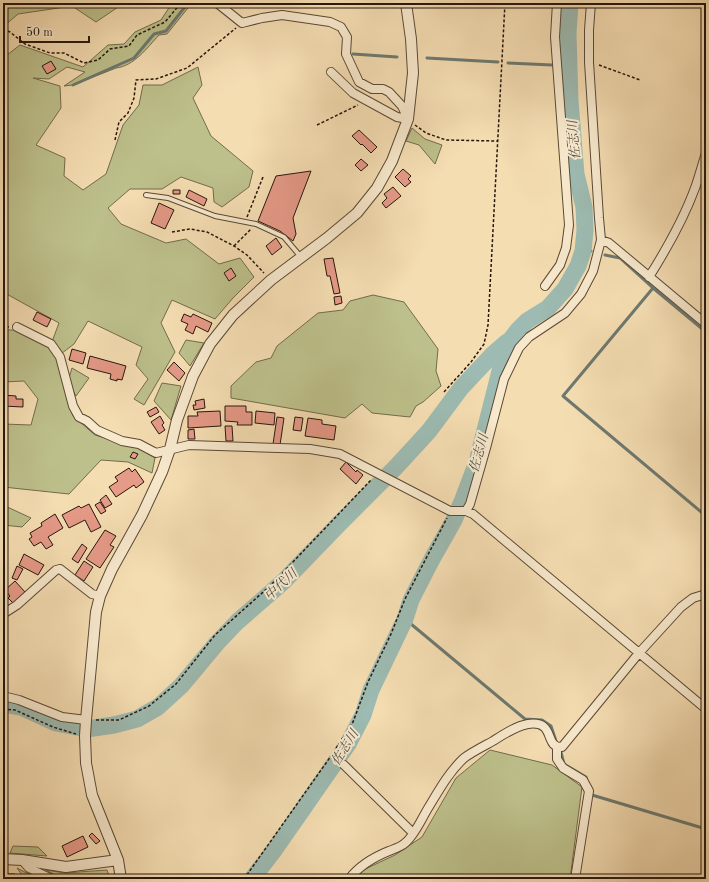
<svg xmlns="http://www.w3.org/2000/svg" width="709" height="882" viewBox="0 0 709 882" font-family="'Old Standard TT','Noto Serif JP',serif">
<rect width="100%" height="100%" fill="#f5ddb2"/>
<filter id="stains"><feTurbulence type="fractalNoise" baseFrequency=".005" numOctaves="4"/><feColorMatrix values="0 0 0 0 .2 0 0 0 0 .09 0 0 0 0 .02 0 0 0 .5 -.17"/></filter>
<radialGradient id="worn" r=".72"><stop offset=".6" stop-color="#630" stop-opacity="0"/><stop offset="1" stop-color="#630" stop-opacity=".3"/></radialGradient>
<path fill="#bdc08b" stroke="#726b4c" d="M3,3h121l-28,19 -24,-16 -54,8 -14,12z
M172,3h20l-25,31 -8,1c-12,13 -25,31 -43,33l-43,17 -9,1 21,-14 -18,-5 -18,12 -16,-1 27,8 1,22 -25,37 29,13 -1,18 19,14 23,-16 17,-49 16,-20 4,-20h19l36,-18 4,18 -9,13 18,38 42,35 -4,16 -27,20 -8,-5 -1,-14 -32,-11 -19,12h-32l-22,19 13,16 45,19 20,-4 33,25 21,-6 14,19 -21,21 -18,21 -43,-19 -11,23 14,29 -31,53 -10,-6 14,-20 -12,-14 6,-18 -54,-26 -14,23 -17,13 16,59 22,19 46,14 14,9 -3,15 -24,-11 -27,-2 -32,34 -66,-7v-63l28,1 7,-26 -14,-18 -21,1v-52h14l33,17 9,-24 -56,-31v-234l17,-13 63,22 25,-22 16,-1 11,-12 26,-12z
M412,128l13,11 17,6 -7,19 -16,-19 -13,-4z
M373,295l31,7 34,47 -2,22 5,15 -18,16 -7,4 -6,11 -38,-4 -10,-9 -17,14 -114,-20v-12l25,-24 15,-4 6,-12 41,-33 25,-3 7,-9z
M186,340l18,3 -14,23 -11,-13z
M72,368l17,10 -13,18 -8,-15z
M162,383l19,3 -10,34 -17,-19z
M3,505l28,13 -9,9 -19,-2z
M490,750l62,15 30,22 -12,92h-214l5,-8 34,-16 27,-18 34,-59z
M13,846l25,1 9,9 -37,-3z
M17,868l21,11h-13z
M46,870l19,3 42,-3 3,9h-40l-9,-1z"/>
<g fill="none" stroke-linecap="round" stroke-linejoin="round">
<path stroke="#6d7970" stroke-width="3" d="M353,54l44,3
M427,58l71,4
M508,63l44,2
M562,64l6,-4
M73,85l61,-27 20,-24 12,-3 22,-28
M583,251h8
M605,255l15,3 33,30 -90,108 143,120
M653,288l53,44
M405,619l120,100 17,1 9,6 5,15
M561,752l3,12 22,13 1,4
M591,792l1,3 114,34
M705,879l1,-21"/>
<path stroke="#9dbbb2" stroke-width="17" d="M3,704l18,3 35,16 31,6 27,-4 23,-6 21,-12 23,-21 36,-43 20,-21 47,-41 55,-57 56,-56 34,-37 32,-43 31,-33 15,-13
M252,879l23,-30 73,-105 15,-29 8,-25 34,-71 6,-19 21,-41 22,-39 9,-21 14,-37 26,-103 8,-20 7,-9 9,-9 21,-13 17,-19 13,-23 5,-15 2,-21 -1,-23 -8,-33 -6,-73 -2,-68 2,-30"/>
</g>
<path fill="#e69a88" stroke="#26160d" d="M51,61l5,8 -9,5 -5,-8z
M359,130l18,17 -6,6 -9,-9 -1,1 -9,-9z
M361,159l7,6 -7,6 -6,-6z
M403,169l8,7 -3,3 3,3 -6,5 -10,-10z
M311,171l-18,47 3,16 -3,7 -13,-10 -22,-10 18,-45z
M393,187l8,9 -15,12 -4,-5 5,-5 -3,-4z
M173,190h7v4h-7z
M189,190l18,9 -3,7 -18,-9z
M159,203l15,7 -9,19 -14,-6z
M276,238l6,9 -10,8 -6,-9z
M333,258l7,35 -6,1 -4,-18h-3l-3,-17z
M231,268l5,8 -7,5 -5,-8z
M341,296l1,7 -7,2 -1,-8z
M37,312l14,7 -4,8 -14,-7z
M184,314l7,3 2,-3 19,9 -4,9 -12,-6 -3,8 -8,-4 3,-6 -7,-3z
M72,349l14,4 -3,11 -14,-4z
M90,356l36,10 -4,14 -5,-1v2l-7,-2 1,-5 -24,-6z
M174,362l11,11 -6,8 -12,-11z
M3,395l13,1v3h7v8l-20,-1z
M204,399l1,9 -11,2 -1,-5h3l-1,-4z
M225,406h21v6h6v13h-15l1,-3 -13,-1z
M156,407l3,5 -9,5 -3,-5z
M220,411l1,15 -33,2v-12h10l-1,-4z
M256,411l19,2 -1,12 -19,-2z
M160,416l4,7 -2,2 3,5 -6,4 -8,-12z
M277,417l7,1 -4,27 -7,-1z
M295,417l8,1 -2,13 -8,-1z
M308,418l14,2v4l14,2 -2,14 -29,-4z
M225,426h7l1,15h-7z
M194,429l1,10h-7v-9z
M133,452l5,2 -3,5 -5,-2z
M346,462l10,10 1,-2 6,5 -7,9 -16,-15z
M129,468l3,4 3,-3 9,13 -8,6 -2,-3 -18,12 -7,-10 9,-6 -3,-4z
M106,495l6,9 -7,4 -5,-8z
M100,502l6,9 -5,3 -6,-9z
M89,504l12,23 -10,5 -6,-12 -16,8 -7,-13 17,-9 2,2z
M55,514l8,14 -15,9 5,8 -7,4 -5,-7 -7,4 -5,-7 3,-2 -2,-4 12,-7 -1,-3z
M105,530l11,6 -6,9 4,2 -14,21 -14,-9z
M82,544l5,4 -9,15 -6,-4z
M24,554l20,11 -6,10 -19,-10z
M84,561l9,6 -9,14 -9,-6z
M17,566l6,3 -6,11 -5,-2z
M15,581l10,11 -12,11 -5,-5 2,-2 -5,-6z
M92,833l8,8 -4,3 -7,-8z
M83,836l5,11 -21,10 -5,-11z
M3,874h12v5h-12z"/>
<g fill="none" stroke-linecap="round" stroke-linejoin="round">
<defs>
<path id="service" d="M146,195l22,3 47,18 41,8 28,13 17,20"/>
<path id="minor" d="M217,3l25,20 20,-5 20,-3 48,7 11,5 6,10 -1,17 13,28 13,7h11l6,3 13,14 6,13
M331,72l22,21 44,24 11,2
M601,240l8,3 97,81
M649,277c17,-27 35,-59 46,-89 4,-11 7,-23 11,-35
M545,286l15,-21 6,-17 3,-23 -14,-188 2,-34
M17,327l34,17 9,13 13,49 6,11 8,4 10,9 25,11 17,3 17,9 33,-8 121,4 30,5 110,57h16l7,3 233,195
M466,511l4,-7 16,-56 18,-69 15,-31 10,-11 36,-24 16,-19 12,-23 8,-31 -2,-22 -10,-156v-32l2,-27
M3,614l14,-9 39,-35 4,-1 32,25 8,2
M3,696l16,4 43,17 24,3
M557,747v12l6,9 20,12 6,11 -14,88
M344,765l69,68
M22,860l7,8 23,11
M349,879c10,-13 25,-22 40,-28 5,-2 12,-4 16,-8 9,-7 16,-23 22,-33 11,-18 21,-37 37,-52 8,-6 20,-12 29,-17 11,-7 23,-15 35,-17 29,-4 15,24 34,23l77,-94 42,-46 12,-9 13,-4"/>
<path id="tertiary" d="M3,859l19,1 44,7 52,-7
M121,879l-3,-19 -26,-65 -6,-32 -1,-27 1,-16 10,-108 4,-16 12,-27 30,-54 20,-43 8,-23 7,-29 16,-44 17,-32 23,-29 38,-35 56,-42 30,-25 20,-25 15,-27 16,-42 5,-46 -2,-34 -5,-36"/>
</defs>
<use href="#service" stroke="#5a4836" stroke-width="6"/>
<use href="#minor" stroke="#5a4836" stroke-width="10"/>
<use href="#tertiary" stroke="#5a4836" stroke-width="12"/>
<path stroke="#26160d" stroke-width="1.5" stroke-dasharray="3 2" stroke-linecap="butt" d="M3,29l7,3 15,12 25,9h14l20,10 14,-3 12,-11 19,-3 8,-11 28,-13 16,-19
M599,65l41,15
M317,125l41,-20
M415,125l11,8 20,7 51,1
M115,140l4,-18 9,-9 6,-15 2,-18 20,-1 31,-11 49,-40
M247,217l16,-40
M172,232l18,-3 17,3 27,14 13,9 17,18
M234,246l17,-17
M3,327h6
M444,392l27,-30 13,-18 4,-19 17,-322
M3,709l12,1 38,17 23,7
M96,720h23l30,-14 27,-22 39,-49 56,-50 100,-105
M244,879l87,-123 22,-34 15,-40 23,-48 14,-35 42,-81"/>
<use href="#service" stroke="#f8e9cd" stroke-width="4"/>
<use href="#minor" stroke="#f8e9cd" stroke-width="8"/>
<use href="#tertiary" stroke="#f8e9cd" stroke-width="10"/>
</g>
<g text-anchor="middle" stroke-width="4" stroke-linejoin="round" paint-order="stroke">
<g font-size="13" font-style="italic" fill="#505047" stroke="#f8e9cd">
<text transform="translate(573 140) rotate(-95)" y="5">佐志川</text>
<text transform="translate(478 453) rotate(-74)" y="5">佐志川</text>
<text transform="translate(280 584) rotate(-43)" y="5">中代川</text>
<text transform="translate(344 747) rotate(-58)" y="5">佐志川</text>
</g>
</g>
<rect width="709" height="882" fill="none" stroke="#f5ddb2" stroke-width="16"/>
<rect x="4" y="4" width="701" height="874" fill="none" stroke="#26160d" stroke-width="2"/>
<rect x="8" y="8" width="693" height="866" fill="none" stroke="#26160d"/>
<path d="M20 36v6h69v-6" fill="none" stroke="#26160d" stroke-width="2"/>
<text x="26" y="36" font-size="12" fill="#26160d" stroke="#f8e9cd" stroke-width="3" paint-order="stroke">50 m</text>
<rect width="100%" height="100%" filter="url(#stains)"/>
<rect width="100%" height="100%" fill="url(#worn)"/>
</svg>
